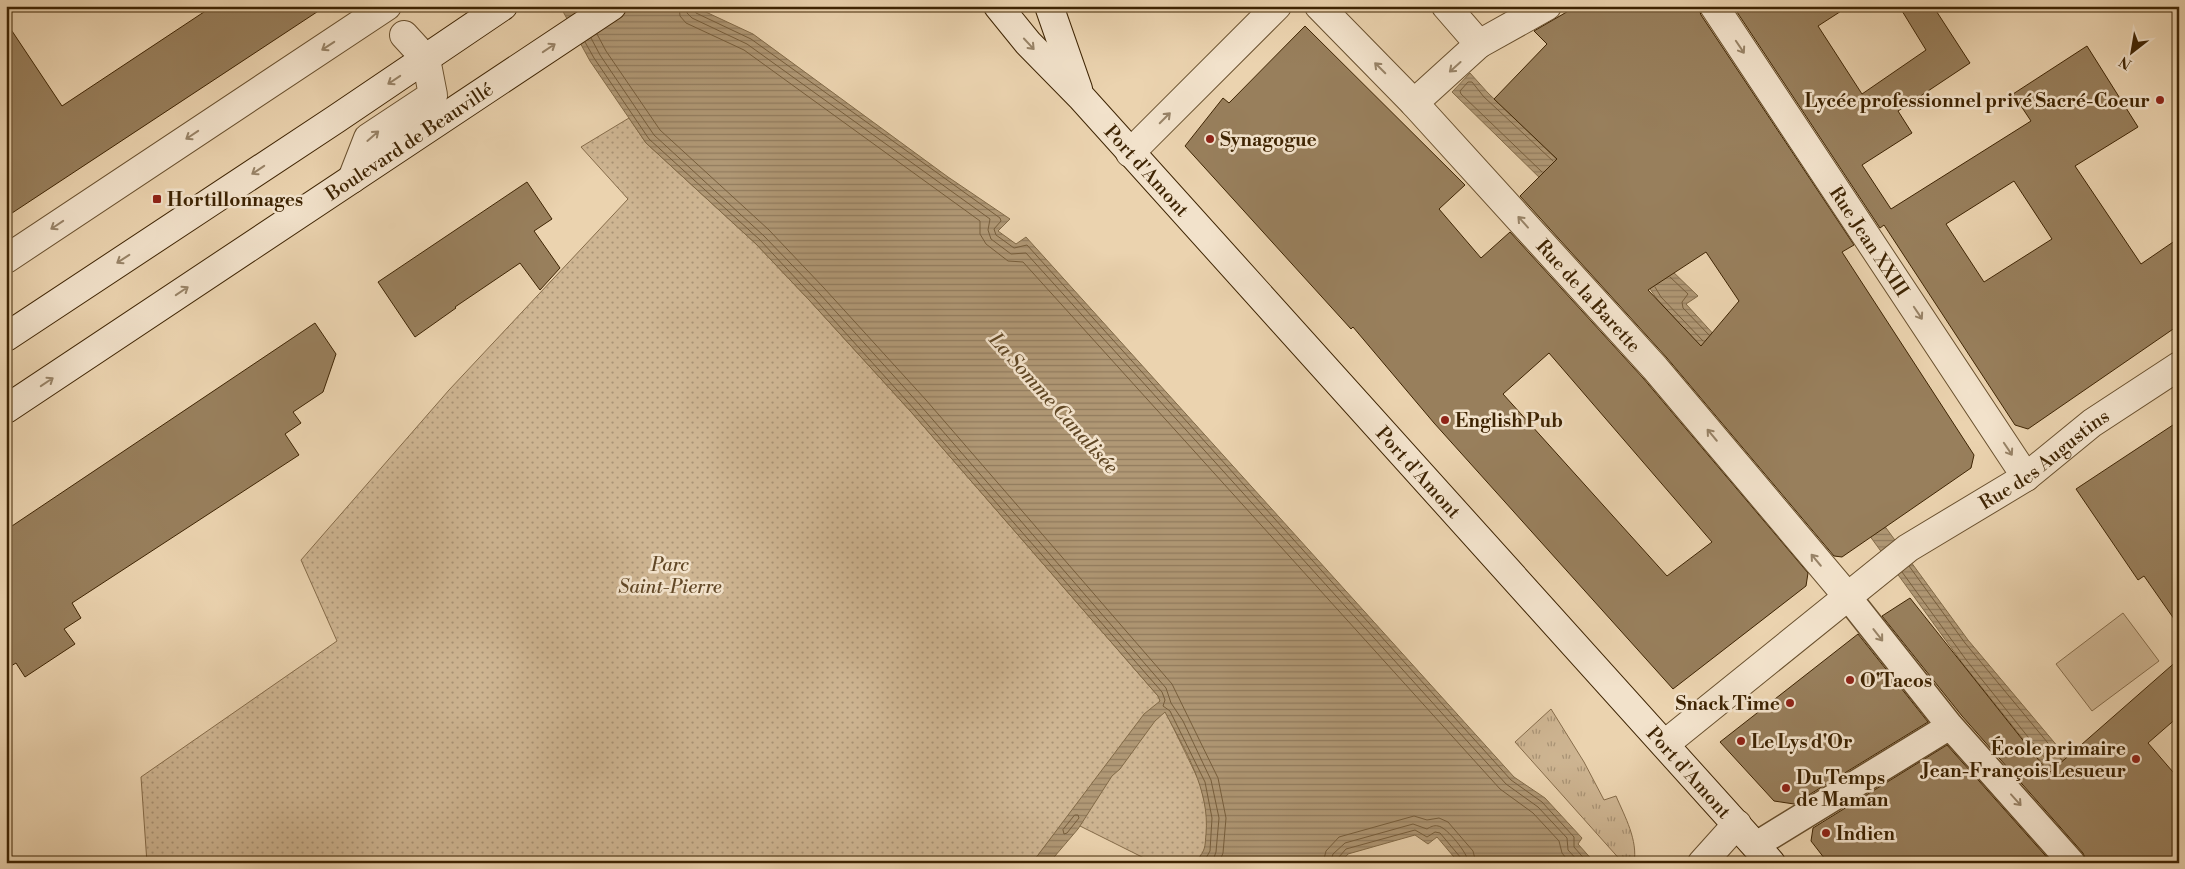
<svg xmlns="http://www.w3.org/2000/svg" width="2185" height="869" viewBox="0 0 2185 869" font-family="'Libre Bodoni',serif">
<defs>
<pattern id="grass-tufts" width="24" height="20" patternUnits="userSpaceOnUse" patternTransform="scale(1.25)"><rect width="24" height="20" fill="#ceb592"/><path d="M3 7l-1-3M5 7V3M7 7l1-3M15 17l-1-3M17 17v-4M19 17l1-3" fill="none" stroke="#a99375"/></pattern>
<pattern id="park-dots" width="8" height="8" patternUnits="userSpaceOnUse" patternTransform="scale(1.25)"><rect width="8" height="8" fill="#ceb592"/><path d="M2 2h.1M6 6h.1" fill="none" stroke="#a99375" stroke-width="1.8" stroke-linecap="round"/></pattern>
<pattern id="water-rules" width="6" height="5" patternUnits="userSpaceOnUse" patternTransform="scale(1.25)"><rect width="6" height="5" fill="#b09875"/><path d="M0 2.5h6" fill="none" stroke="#917c5e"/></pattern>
</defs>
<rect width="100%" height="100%" fill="#ebd3af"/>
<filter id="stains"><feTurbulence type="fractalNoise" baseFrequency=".004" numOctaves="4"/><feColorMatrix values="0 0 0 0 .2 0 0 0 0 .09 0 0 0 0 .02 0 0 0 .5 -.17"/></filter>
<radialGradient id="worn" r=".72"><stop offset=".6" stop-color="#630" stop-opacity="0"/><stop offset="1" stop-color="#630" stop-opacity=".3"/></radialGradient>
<path fill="url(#grass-tufts)" stroke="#866c4a" d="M1551,709l33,53 20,38 12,-4c9,21 22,44 18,67h-11l-108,-121z"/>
<path fill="url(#park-dots)" stroke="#866c4a" d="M629,118l17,25 110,101 54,57 102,112 246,283 42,87 8,35 -3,33 -5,5 1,7h-47l-88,-44 -34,44h-885l-6,-86 196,-136 -36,-81 148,-170 179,-191 -47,-52z"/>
<path fill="#ceb592" stroke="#866c4a" d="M2123,613l36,48 -67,50 -36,-47z"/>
<path fill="url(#water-rules)" stroke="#826a47" d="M560,6h133l60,28 195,143 62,42 -12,12 18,13 10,-7 488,540 31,21 37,40 -4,6 17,19h-136l-22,-26 -9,7 -13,-9 -67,19 -8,9h-139l-1,-7c6,-7 5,-13 6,-22 4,-44 -21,-84 -41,-122l-10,9 -35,48 -8,7 -34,53 -29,34h-17l112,-149 16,-13 -2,-5 -246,-283 -102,-112 -54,-57 -110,-101 -56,-82z
M1470,73l18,20 210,203 -12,8 184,202 98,134 123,146 -32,-2 -96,-120 -107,-147 -199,-218 -14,-20 -191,-187z"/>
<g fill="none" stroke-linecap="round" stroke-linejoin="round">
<path stroke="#775e3c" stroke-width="1" d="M679,6l1,10 6,7 58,27 236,171v13l6,10 22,17 15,1 477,527 33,24 26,28 3,12 8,10
M686,6l1,7 5,5 55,26 243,175 -2,11 3,9 20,15 15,-1 480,531 32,23 29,31 1,12 12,13
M692,6l4,7 55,26 249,179 1,3 -7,8 2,6 18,13 13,-3 484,535 31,22 32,35v10l14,16
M597,34l9,17 54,79 109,100 55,58 102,112 246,284 46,94 8,40 -3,35 -4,10
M591,38l9,17 54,80 110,101 55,57 101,112 246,283 5,15 12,18 28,59 8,38 -3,34 -4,11
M585,42l9,16 55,81 111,101 54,58 101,112 247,282 3,8 -2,6 7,5 35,71 7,36 -2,33 -4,7v5
M1542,172l-81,-78 -1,-3 8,-9h4l12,15 69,64
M1670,277l18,17 -6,8 1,6 26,27
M1655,287l6,10 42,44
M1909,566l56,77 97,117
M1902,572l65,89 86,107
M1075,815h3l1,3 -12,15 -3,1 -1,-4z
M1323,863l3,-12 13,-14 75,-21 13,4 12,-2 9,4 25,29 3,12
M1330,863l3,-9 12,-11 68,-19 14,5c3,-2 7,-4 11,-3 9,1 30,28 31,37
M1337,863l1,-5 8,-9 69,-19 12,7 8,-5 5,1 21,25 2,5"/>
</g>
<path fill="#987f5c" stroke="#3e2403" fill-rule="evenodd" d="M213,6h113l-320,211v-195l56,84z
M1577,6h121l3,9 153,230 -12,7 132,203 -3,13 -129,89 -8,-1 -167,-198 -147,-162 37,-37 -63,-60 53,-55 -13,-13zM1706,252l33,49 -38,45 -53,-56z
M1733,6h116l-31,20 44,68 64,-44 -27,-44h34l37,57 -72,48 14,22 -50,32 29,44 140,-88 -18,-27 74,-48 51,81 -63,39 66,98 38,-26v87l-151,104 -13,-4 -131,-200 -4,3zM2014,181l38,58 -68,43 -38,-58z
M1305,26l160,159 -26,24 42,49 29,-26 133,146 165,195 -2,13 -133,103 -239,-266 -81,-96 -2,2 -166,-183 38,-48 6,5zM1549,353l163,189 -45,34 -164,-182z
M527,182l25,37 -18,12 26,37 -20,22 -20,-27 -65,44 1,1 -41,29 -37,-55z
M315,323l21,31 -13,38 -30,20 8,11 -16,11 14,21 -227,148 9,15 -17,11 11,15 -50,33 -9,-14 -10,6v-139z
M2179,421v205l-35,-50 -6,4 -62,-91z
M1910,598l139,175 130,-114v57l-31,27 31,36v84h-92l-4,-10 -121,-137 -80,-100z
M1858,634l70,88 -134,82 -20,-3 -54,-59z
M1947,745l105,118h-224l-17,-22 2,-13z"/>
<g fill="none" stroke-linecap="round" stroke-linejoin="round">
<defs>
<path id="pedestrian" d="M1848,597l102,129 122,137
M1756,845l194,-119"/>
<g id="minor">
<path id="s1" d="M1319,6l95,97 241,265 193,229"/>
<path id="s2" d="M1714,6l312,471"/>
<path d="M1479,44l68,-38"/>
<path d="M1414,103l65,-59 -33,-38"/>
<path d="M1130,153l147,-147"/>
<path d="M352,179l16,-41 65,-43 -7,-36 -22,-24"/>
<path d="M6,259l381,-253"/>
<path id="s3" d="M1665,744l243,-196 118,-71 66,-54 87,-57"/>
</g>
<path id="tertiary" d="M1702,863l35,-39"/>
<g id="secondary">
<path id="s4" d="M998,6l30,37 53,54 690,766"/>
<path d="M1049,6l29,83"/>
<path d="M6,337l330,-218 167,-113"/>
<path id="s5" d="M6,409l606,-403"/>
</g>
</defs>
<use href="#pedestrian" stroke="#69502e" stroke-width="29"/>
<use href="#minor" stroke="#69502e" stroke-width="30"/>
<use href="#tertiary" stroke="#69502e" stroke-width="30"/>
<use href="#secondary" stroke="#3e2403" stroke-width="30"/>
<use href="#pedestrian" stroke="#f2e2cb" stroke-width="26"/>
<use href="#minor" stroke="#f2e2cb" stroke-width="28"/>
<use href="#tertiary" stroke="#f2e2cb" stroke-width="28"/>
<use href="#secondary" stroke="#f2e2cb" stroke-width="28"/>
</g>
<defs><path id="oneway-shaft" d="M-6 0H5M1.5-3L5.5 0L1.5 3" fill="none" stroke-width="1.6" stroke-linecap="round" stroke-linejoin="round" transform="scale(1.25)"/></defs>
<g stroke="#988367">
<use href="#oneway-shaft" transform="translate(1029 44) rotate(47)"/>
<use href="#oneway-shaft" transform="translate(328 46) rotate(147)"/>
<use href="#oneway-shaft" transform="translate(1740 47) rotate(56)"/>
<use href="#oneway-shaft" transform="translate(549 48) rotate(-34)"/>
<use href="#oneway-shaft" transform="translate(1455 67) rotate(138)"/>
<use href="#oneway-shaft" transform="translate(1380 68) rotate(-135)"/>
<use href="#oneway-shaft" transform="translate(394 80) rotate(146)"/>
<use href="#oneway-shaft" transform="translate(1165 118) rotate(-45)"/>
<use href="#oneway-shaft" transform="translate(192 135) rotate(146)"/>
<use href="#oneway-shaft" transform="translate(373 136) rotate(-41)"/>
<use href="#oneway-shaft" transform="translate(258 170) rotate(146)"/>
<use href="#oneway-shaft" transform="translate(1523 222) rotate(-132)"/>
<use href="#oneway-shaft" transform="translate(57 225) rotate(146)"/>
<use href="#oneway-shaft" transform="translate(123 259) rotate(147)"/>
<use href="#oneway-shaft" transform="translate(182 291) rotate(-34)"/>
<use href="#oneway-shaft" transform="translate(1918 313) rotate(56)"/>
<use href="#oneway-shaft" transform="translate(47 382) rotate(-34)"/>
<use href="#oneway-shaft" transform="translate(1712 435) rotate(-130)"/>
<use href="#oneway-shaft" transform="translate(2008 449) rotate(56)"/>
<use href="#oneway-shaft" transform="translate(1816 560) rotate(-130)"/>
<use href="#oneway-shaft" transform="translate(1878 635) rotate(52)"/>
<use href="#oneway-shaft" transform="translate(2016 800) rotate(48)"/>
</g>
<g fill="#8f2418" stroke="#f2e2cb" stroke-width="2">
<circle cx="2160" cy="100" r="5"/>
<circle cx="1210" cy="139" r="5"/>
<rect x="152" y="194" width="10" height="10" rx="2.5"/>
<circle cx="1445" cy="420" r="5"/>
<circle cx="1850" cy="680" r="5"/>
<circle cx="1790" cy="703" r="5"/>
<circle cx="1741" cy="741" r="5"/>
<circle cx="2136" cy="759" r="5"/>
<circle cx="1786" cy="788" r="5"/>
<circle cx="1826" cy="833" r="5"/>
</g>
<g text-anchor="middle" stroke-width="5" stroke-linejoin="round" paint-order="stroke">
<g font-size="19" font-weight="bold" fill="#3e2403" stroke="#f2e2cb" text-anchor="start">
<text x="2150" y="107" text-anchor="end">Lycée professionnel privé Sacré-Coeur</text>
<text x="1220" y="146">Synagogue</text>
<text x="167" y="206">Hortillonnages</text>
<text x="1455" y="427">English Pub</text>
<text x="1860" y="687">O'Tacos</text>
<text x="1780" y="710" text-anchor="end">Snack Time</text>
<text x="1751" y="748">Le Lys d'Or</text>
<text x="2126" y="755" text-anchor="end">École primaire<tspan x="2126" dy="22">Jean-François Lesueur</tspan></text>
<text x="1796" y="784">Du Temps<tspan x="1796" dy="22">de Maman</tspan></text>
<text x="1836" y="840">Indien</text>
</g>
<g font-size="19" fill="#3e2403" stroke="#f2e2cb">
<text dy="7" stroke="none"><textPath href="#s5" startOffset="484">Boulevard de Beauvillé</textPath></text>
<text dy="7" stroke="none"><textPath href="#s4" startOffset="222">Port d'Amont</textPath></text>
<text dy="7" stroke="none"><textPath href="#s2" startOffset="282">Rue Jean XXIII</textPath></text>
<text dy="7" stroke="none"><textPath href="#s1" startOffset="396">Rue de la Barette</textPath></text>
<text dy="7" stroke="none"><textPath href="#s3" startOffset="475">Rue des Augustins</textPath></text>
<text dy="7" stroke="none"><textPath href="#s4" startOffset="628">Port d'Amont</textPath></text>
<text dy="7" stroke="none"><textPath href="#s4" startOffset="1032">Port d'Amont</textPath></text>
</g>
<g font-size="19" font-style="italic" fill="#624827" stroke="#f2e2cb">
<text x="670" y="571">Parc<tspan x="670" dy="22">Saint-Pierre</tspan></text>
</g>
<g font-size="20" font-style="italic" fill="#604725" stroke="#f2e2cb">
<text transform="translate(1054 403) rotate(48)" y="7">La Somme Canalisée</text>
</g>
</g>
<rect width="2185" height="869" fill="none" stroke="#ebd3af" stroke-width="25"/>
<rect x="8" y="8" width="2170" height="854" fill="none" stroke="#3e2403" stroke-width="2.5"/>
<rect x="12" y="12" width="2160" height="844" fill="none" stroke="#3e2403"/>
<g transform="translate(2132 52) rotate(211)" stroke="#f2e2cb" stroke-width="4" paint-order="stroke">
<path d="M0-4L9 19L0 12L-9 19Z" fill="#3e2403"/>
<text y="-8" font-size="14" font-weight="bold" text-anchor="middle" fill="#3e2403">N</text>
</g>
<rect width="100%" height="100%" filter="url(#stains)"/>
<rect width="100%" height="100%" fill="url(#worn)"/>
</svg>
